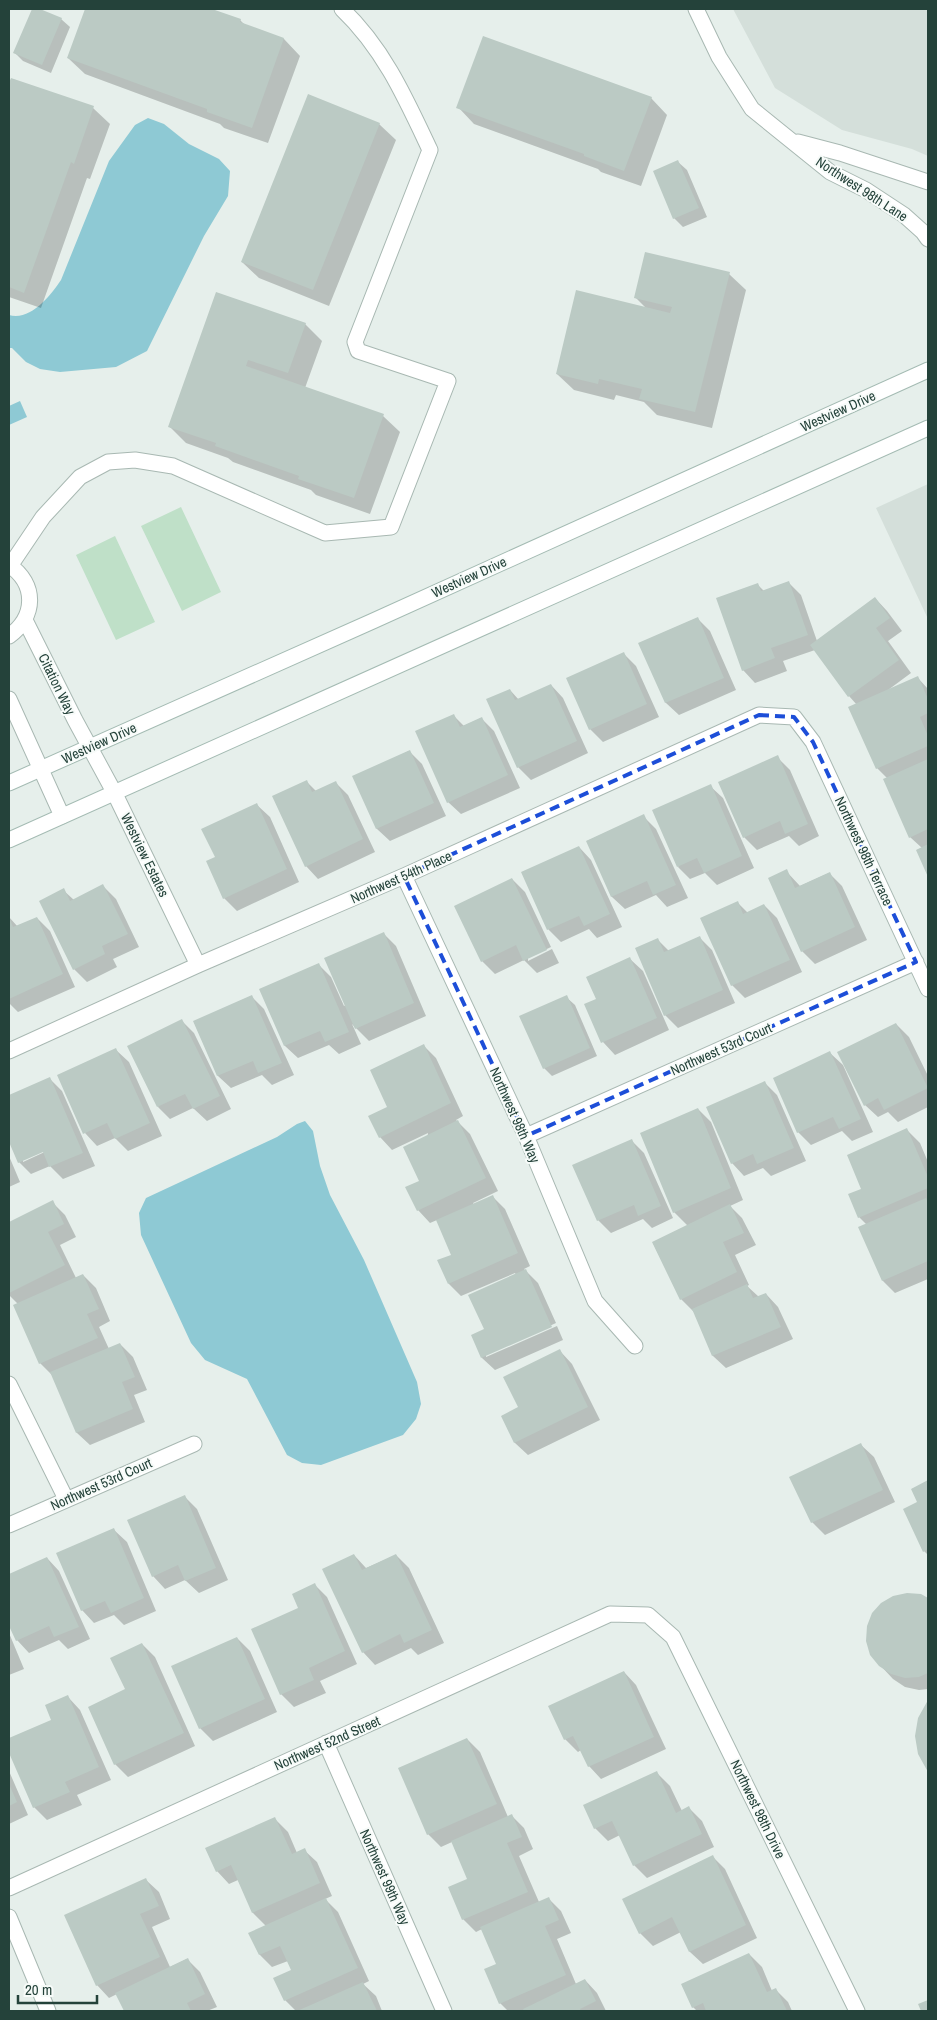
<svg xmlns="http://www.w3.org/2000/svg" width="937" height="2020" viewBox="0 0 937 2020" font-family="'Archivo Narrow',sans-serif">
<rect width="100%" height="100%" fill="#e6efeb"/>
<path fill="#d4dfda" d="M733,9h195v147l-16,-7 -70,-19 -67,-42z
M928,484v135l-52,-111z"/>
<path fill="#bfe0c8" d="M181,507l40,85 -39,19 -41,-85z
M115,536l40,86 -39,18 -40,-85z"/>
<path fill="#8ec9d4" d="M148,118l16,6 25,20 30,15 11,12 -2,25 -24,40 -57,115 -31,16 -56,5 -20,-3 -14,-7 -14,-14h-3v-33c22,6 41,-19 52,-35l48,-119 26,-36z
M20,401l7,16 -18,8v-19z
M305,1121l8,10 7,35 10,29 34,65 53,122 4,22 -5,15 -13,16 -82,30 -19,-2 -15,-8 -40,-76 -42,-19 -14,-17 -50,-108 -2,-22 7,-15 131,-61 20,-13z"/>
<path fill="#0003" fill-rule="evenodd" d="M33,9l28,10 9,8 -19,46 -28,-12 -8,-8z
M87,9h121l32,11 5,5 39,14 16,17 -32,87 -44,-15 -4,-4 -135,-50 -17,-16z
M11,79l82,29 17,16 -20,55 -3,-1 -46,130 -32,-11v-211z
M651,98l16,17 -26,71 -40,-14 -3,-3 -124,-45 -16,-17z
M379,124l17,16 -67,166 -70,-28 -17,-16z
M678,162l9,8 20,47 -24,10 -9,-9z
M729,274l17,16 -34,138 -55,-13 -13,-13 -28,-7 -2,5 -40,-10 -17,-16 90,-65 -12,-12z
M217,293l88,31 17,17 -17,47 78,28 17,16 -30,82 -54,-19 -5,-5 -78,-28 -5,-4 -42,-15 -16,-16z
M788,582l13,13 16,46 58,-43 12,13 15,20 -14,10 23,32 -23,17 30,-12 10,11v185l-11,-24 5,-2 -12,-11 -23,-59 -10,-10 -20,-63 -8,-9 -34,-46 -32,11 4,10 -32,12 -12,-13 15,-85 6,6z
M697,618l13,13 26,59 -57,25 -13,-12 -26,-60z
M624,654l12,12 23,51 -56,25 -13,-13z
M551,685l12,13 25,55 -57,27 -13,-13 -8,-77 9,10z
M453,715l11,11 17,-8 13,13 26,57 -59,26 -13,-12z
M409,751l13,13 24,52 -56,25 -13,-12 -23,-52z
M777,757l13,13 29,66 -20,10 -10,-10 -32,14 -13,-13 -24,-55z
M306,781l11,11 19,-9 12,12 27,57 -57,27 -12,-13z
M710,786l13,12 31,70 -37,17 -12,-12 -15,6 -12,-12z
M257,805l13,12 29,65 -62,29 -13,-13z
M643,816l13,13 32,69 -21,9 -11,-12 -31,14 -13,-12 -25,-56z
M579,847l12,13 31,67 -25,11 -8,-9 -28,13 -13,-13z
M786,871l14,15 29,-13 13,13 25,54 -52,24 -13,-13z
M512,879l13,13 26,55 -23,11v3l24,-12 7,14 -22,10 -13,-13 -29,14 -13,-13 -26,-54z
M103,886l13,13 23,48 -26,12 4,8 -30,15 -13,-13 -11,-79 11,10z
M738,903l10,10 16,-8 13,13 25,54 -57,26 -13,-13z
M9,917l9,10 19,-9 13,13 25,56 -57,25 -9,-9z
M384,934l12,12 30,70 -57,25 -17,-17 9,20 -22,10 -10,-9 -31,13 -13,-12 -24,-56 57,-26 13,13 13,29 2,-1z
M699,937l13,13 23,53 -57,25 -13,-13 -7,-75 11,11z
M630,959l13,12 26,59 -54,25 -12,-13 -6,-43z
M251,996l13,13 30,66 -22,10 -10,-10 -31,13 -13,-12 -24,-54z
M566,997l9,8 22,51 -45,20 -8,-8z
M182,1021l12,12 37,76 -24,12 -14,-13 -23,11 -12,-12z
M896,1024l13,13 19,39v31l-30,15 -10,-10 -10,5 -13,-12z
M424,1046l12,12 27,58 -7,4 14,14 28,57 -25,12 1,2 18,-9 13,13 25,57 -6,3 14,14 18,40 -70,32v2l71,-31 6,14 -68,30 -13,-12 3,-28 31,-55 -1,-2 -54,23 -12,-12 4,-29 -16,-35 -7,3 -12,-13 10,-77 -36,17 -12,-13 9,-30z
M116,1050l13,12 33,74 -34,15 -13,-13 -18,8 -12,-13z
M830,1053l13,12 30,67 -21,9 -10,-10 -31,14 -13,-13z
M50,1079l12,12 33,75 -32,13 -13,-13 -19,8 -12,-12 -10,-23v-43zM48,1148l1,2 -26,12v-3z
M765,1083l12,12 29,66 -35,15 -8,-8 -19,8 -12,-13z
M698,1109l13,13 32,78 -13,6 12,12 14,27 -21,10 14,30 -2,1 12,11 7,-3 12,13 15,32 -67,29 -13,-12 -19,-44 -13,-13 -28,-56 35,-17 -14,-14z
M907,1130l13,13 8,19v117l-33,14 -12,-12 -16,-56 -8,-8 4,-28z
M631,1140l13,13 29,65 -21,10 -9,-9 -32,14 -13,-13z
M9,1156l11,26 -11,5z
M52,1202l13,13 11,22 -16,8 16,33 7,-3 13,13 14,33 -11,6 10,22 11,-5 13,13 14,33 -13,5 11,27 -55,23 -13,-12 -24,-57 -13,-13 -22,-59 -9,-9v-72z
M560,1351l12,13 28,56 -72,35 -13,-12 -13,-27 18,-8z
M861,1445l13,12 21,45 -70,33 -13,-13z
M928,1482v73l-4,-4 -6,-49 -6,-13z
M185,1497l12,12 31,71 -29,13 -14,-13 -20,9 -12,-13z
M114,1530l13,12 29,69 -32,14 -10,-10 -20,8 -12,-13z
M354,1555l12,13 30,-13 13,13 35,75 -26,12 -7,-7 -36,17 -12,-13z
M47,1558l12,13 31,68 -22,10 -9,-9 -30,13 -12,-13 -8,-17v-48z
M314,1584l13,13 30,67 -37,17 6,12 -32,14 -13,-13 19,-85z
M920,1596l8,4v89l-9,1 -14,-3 -12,-8 -13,-14z
M9,1633l15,36 -15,6z
M237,1638l13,13 27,61 -64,29 -13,-13z
M142,1644l13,13 40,89 -67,31 -13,-13 11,-74z
M624,1672l12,13 30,64 -65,30 -12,-13 -8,-16 -3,2 -13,-13z
M68,1697l12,13 31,70 -34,15 5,10 -35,15 -13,-13 -25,-58v-9l44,-20z
M928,1702v68l-1,-67z
M467,1739l13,13 28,65 4,-1 12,12 9,21 -14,7 20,46 10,-3 12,12 10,22 -14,6 19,45 9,-4 12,13 9,18h-98l-8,-8 -2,-38 -16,-36 -6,3 -13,-13 6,-39 -17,-38 -11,5 -13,-13z
M9,1771l19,44 -19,9z
M657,1773l13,13 12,25 7,-3 13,13 12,26 -67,31 -13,-13 -14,-30 -12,6 -13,-13z
M275,1819l13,13 9,21 7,-3 13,12 15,34 -7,3 13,13 31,69 -6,3 13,12 6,15h-86l-11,-11 8,-29 -5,-10 -16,6 -12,-12 -10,-22 16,-7 -13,-13 -15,-33 -9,4 -12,-13z
M712,1856l13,13 32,69 -54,26 -13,-12 -9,-20 -28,14 -13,-13z
M146,1880l13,12 11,27 -18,8 18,40 17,-8 13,13 17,35 -10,4h-82l-8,-17 -8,4 -12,-13z
M749,1954l13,13 10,24 3,-2 13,13 4,9h-95l-4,-4z"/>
<path fill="#bbcac4" d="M32,9h8l22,9 -20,47 -29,-12z
M85,9h127l29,10 -1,3 44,16 -32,90 -45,-16v-3l-140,-51z
M483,36l169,61 -28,74 -40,-15v-2l-128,-46z
M11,78l83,28 -20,58 -3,-2 -47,131 -15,-6v-204z
M308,94l72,29 -67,167 -72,-28z
M678,160l21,48 -26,11 -20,-48z
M645,252l85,20 -35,140 -56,-13 3,-10 -43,-10 -1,5 -42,-10 20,-84 94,23 2,-6 -38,-9z
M216,292l90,31 -18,50 -40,-13 -2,6 138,48 -30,84 -56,-19 1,-3 -84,-30 1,-3 -48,-16z
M789,581l19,54 -37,13 4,10 -33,13 -26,-73 42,-15 3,8z
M875,597l15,21 -14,10 23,32 -51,37 -38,-52z
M698,617l26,61 -59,25 -27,-60z
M624,652l23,52 -58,26 -23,-52z
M918,676l10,23v14l-8,4 8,19v10l-52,23 -28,-62z
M551,684l26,57 -60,27 -31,-69 24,-10 5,11z
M454,714l6,13 22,-10 26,58 -61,28 -32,-72z
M410,750l24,53 -58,26 -24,-53z
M778,755l30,69 -23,10 -5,-13 -37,17 -25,-56z
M928,759v70l-19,9 -26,-59z
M307,780l5,12 24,-11 27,58 -58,28 -33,-71z
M711,784l31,72 -38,17 -7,-15 -20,9 -25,-57z
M257,803l30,66 -64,30 -17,-38 9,-4 -14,-28z
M644,814l32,71 -23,10 -6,-14 -36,16 -25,-56z
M928,844v33l-12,-27z
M579,846l31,68 -26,12 -5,-10 -32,14 -26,-58z
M787,869l8,19 35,-16 25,55 -54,25 -33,-74z
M512,878l35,72 -24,11 -7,-16 -35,17 -27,-56z
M103,884l25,50 -26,12 3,8 -32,16 -34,-69 25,-13 6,13z
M738,901l5,13 21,-10 26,56 -59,26 -31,-68z
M9,917l4,10 24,-10 26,57 -54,25z
M384,932l30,71 -59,26 -31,-71z
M700,936l23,54 -59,26 -29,-68 23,-10 6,14z
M630,957l27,61 -56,25 -17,-39 12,-5 -10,-22z
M319,963l30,69 -24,10 -5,-11 -36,15 -25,-57z
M252,995l30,68 -24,10 -5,-12 -36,15 -24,-55z
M567,995l23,53 -47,21 -24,-53z
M182,1019l38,77 -27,13 -8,-15 -28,13 -30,-61z
M896,1023l32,65 -44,22 -6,-12 -14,8 -27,-54z
M424,1044l27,59 -72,35 -11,-22 19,-9 -17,-37z
M116,1048l34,75 -35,16 -8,-16 -24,11 -26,-59z
M830,1051l31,68 -22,10 -6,-12 -36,16 -24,-55z
M50,1077l33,76 -34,14 -6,-15 -25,11 -9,-21v-47z
M765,1081l29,67 -37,16 -4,-10 -22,10 -25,-57z
M698,1108l33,80 -58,25 -33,-80z
M458,1120l28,58 -69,33 -12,-24 14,-6 -16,-34z
M907,1128l21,49v11l-70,30 -10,-24 13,-5 -14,-34z
M632,1139l29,67 -23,10 -4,-11 -37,16 -25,-56z
M493,1195l25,58 -70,31 -11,-24 14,-5 -15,-35z
M926,1198l2,4v59l-46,20 -24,-54z
M53,1200l11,24 -16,8 17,33 -56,28v-71z
M730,1204l14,29 -21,9 14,30 -57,28 -28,-58z
M526,1269l26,58 -71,31 -10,-23 13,-6 -16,-34z
M83,1274l16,35 -12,5 11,24 -59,26 -26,-59z
M747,1284l6,14 13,-5 15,34 -69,29 -20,-47z
M120,1343l15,34 -13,5 11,27 -57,24 -26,-61z
M560,1349l28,58 -74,36 -13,-27 17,-9 -15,-30z
M861,1443l22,47 -72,33 -22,-46z
M928,1480v69l-5,3 -20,-43 14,-7 -6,-13z
M185,1495l31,73 -31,13 -7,-16 -26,12 -25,-57z
M114,1528l30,70 -33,15 -6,-12 -24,10 -25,-58z
M354,1554l8,16 34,-16 36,76 -28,13 -4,-9 -38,19 -40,-84z
M47,1557l32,70 -25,10 -5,-11 -33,15 -7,-15v-52z
M315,1583l30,68 -36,17 5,12 -34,15 -29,-66 47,-21 -6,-14z
M907,1593l14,1 7,4v75l-9,4 -14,1 -14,-4 -12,-8 -9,-11 -4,-14 1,-15 5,-13 9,-10 12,-7z
M237,1637l28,62 -66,30 -28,-63z
M142,1643l42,90 -70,32 -26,-58 37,-18 -15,-31z
M624,1671l30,66 -66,30 -15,-31 -9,4 -16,-34z
M68,1695l31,72 -34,15 5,10 -37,16 -24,-55v-15l42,-18 -6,-15z
M928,1700v72l-10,-18 -3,-18 3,-18z
M467,1738l30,66 -70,31 -29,-67z
M657,1771l19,42 13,-7 13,28 -69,32 -21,-45 -18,8 -11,-24z
M9,1784l8,18 -8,4z
M512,1814l10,23 -15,6 21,49 -66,28 -14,-33 19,-8 -16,-38z
M275,1817l17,37 13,-6 15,35 -68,30 -21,-48 -15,7 -11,-24z
M713,1855l33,70 -57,27 -17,-35 -33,17 -17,-35z
M146,1878l13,28 -19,8 20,43 -64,29 -32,-71z
M549,1897l10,23 -14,6 21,49 -67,29 -15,-35 12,-5 -16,-37z
M326,1898l32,70 -74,33 -11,-23 18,-8 -11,-24 -21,9 -11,-22z
M749,1953l18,39 9,-4 11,23h-81l-3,-8 -11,5 -11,-24z
M188,1958l17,36 -18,9 4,8h-67l-9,-18z
M585,1979l11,22 -16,8 1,2h-57l-1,-2z
M363,1982l14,29h-80z
M928,2000v11h-7l-3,-7z"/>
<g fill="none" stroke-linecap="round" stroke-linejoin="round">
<defs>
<path id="street" d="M696,9l23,48 33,52 78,63 36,18 38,25 19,17 5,7
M798,142l42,11 88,29
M9,565c28,19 27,52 0,71
M10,566l33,-49 37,-40 28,-15 27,-2 38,6 152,67 66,-6 57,-146 -90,-30 -3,-9 75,-192c-24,-51 -46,-101 -88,-141
M25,620l50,100 39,72 84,173
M9,699l53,117
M404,876l122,260 69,165 40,45
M9,1051l189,-86 206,-89 355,-161 35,2 19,25 115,247
M526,1136l390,-174
M9,1384l57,115
M9,1525l185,-81
M326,1743l118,268
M9,1888l601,-274 38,1 25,22 184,374
M9,1917l39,94"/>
<path id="secondary" d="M9,783l364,-162 555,-251
M9,840l919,-412"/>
</defs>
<use href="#street" stroke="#a8b8b2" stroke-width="17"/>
<use href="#secondary" stroke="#a4bbb3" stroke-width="17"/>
<use href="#street" stroke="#fff" stroke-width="15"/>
<use href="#secondary" stroke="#fff" stroke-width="15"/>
</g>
<path fill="none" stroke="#1d4ed8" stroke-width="4" stroke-dasharray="10 6" stroke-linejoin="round" d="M759,715l35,2 19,25 103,220 -390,174 -122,-260z"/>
<g text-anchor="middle" stroke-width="4" stroke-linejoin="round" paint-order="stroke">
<g font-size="14" fill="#24423a" stroke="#f7fbf9">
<text transform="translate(862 189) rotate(33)" y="5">Northwest 98th Lane</text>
<text transform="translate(838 411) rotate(-24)" y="5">Westview Drive</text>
<text transform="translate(469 577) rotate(-24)" y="5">Westview Drive</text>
<text transform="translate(57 684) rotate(64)" y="5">Citation Way</text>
<text transform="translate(99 743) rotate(-24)" y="5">Westview Drive</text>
<text transform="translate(864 851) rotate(65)" y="5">Northwest 98th Terrace</text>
<text transform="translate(145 855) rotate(64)" y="5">Westview Estates</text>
<text transform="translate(401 877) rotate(-24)" y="5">Northwest 54th Place</text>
<text transform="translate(721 1049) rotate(-24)" y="5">Northwest 53rd Court</text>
<text transform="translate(515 1115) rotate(66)" y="5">Northwest 98th Way</text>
<text transform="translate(101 1484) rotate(-24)" y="5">Northwest 53rd Court</text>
<text transform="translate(327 1743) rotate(-24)" y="5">Northwest 52nd Street</text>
<text transform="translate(758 1809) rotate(64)" y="5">Northwest 98th Drive</text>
<text transform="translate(385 1877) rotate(66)" y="5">Northwest 99th Way</text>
</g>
</g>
<rect width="937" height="2020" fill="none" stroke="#24423a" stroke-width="20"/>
<path d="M18 1995v8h79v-8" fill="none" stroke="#24423a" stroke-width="2.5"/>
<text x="25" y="1995" font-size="15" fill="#24423a" stroke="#f7fbf9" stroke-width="4" paint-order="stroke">20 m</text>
</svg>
